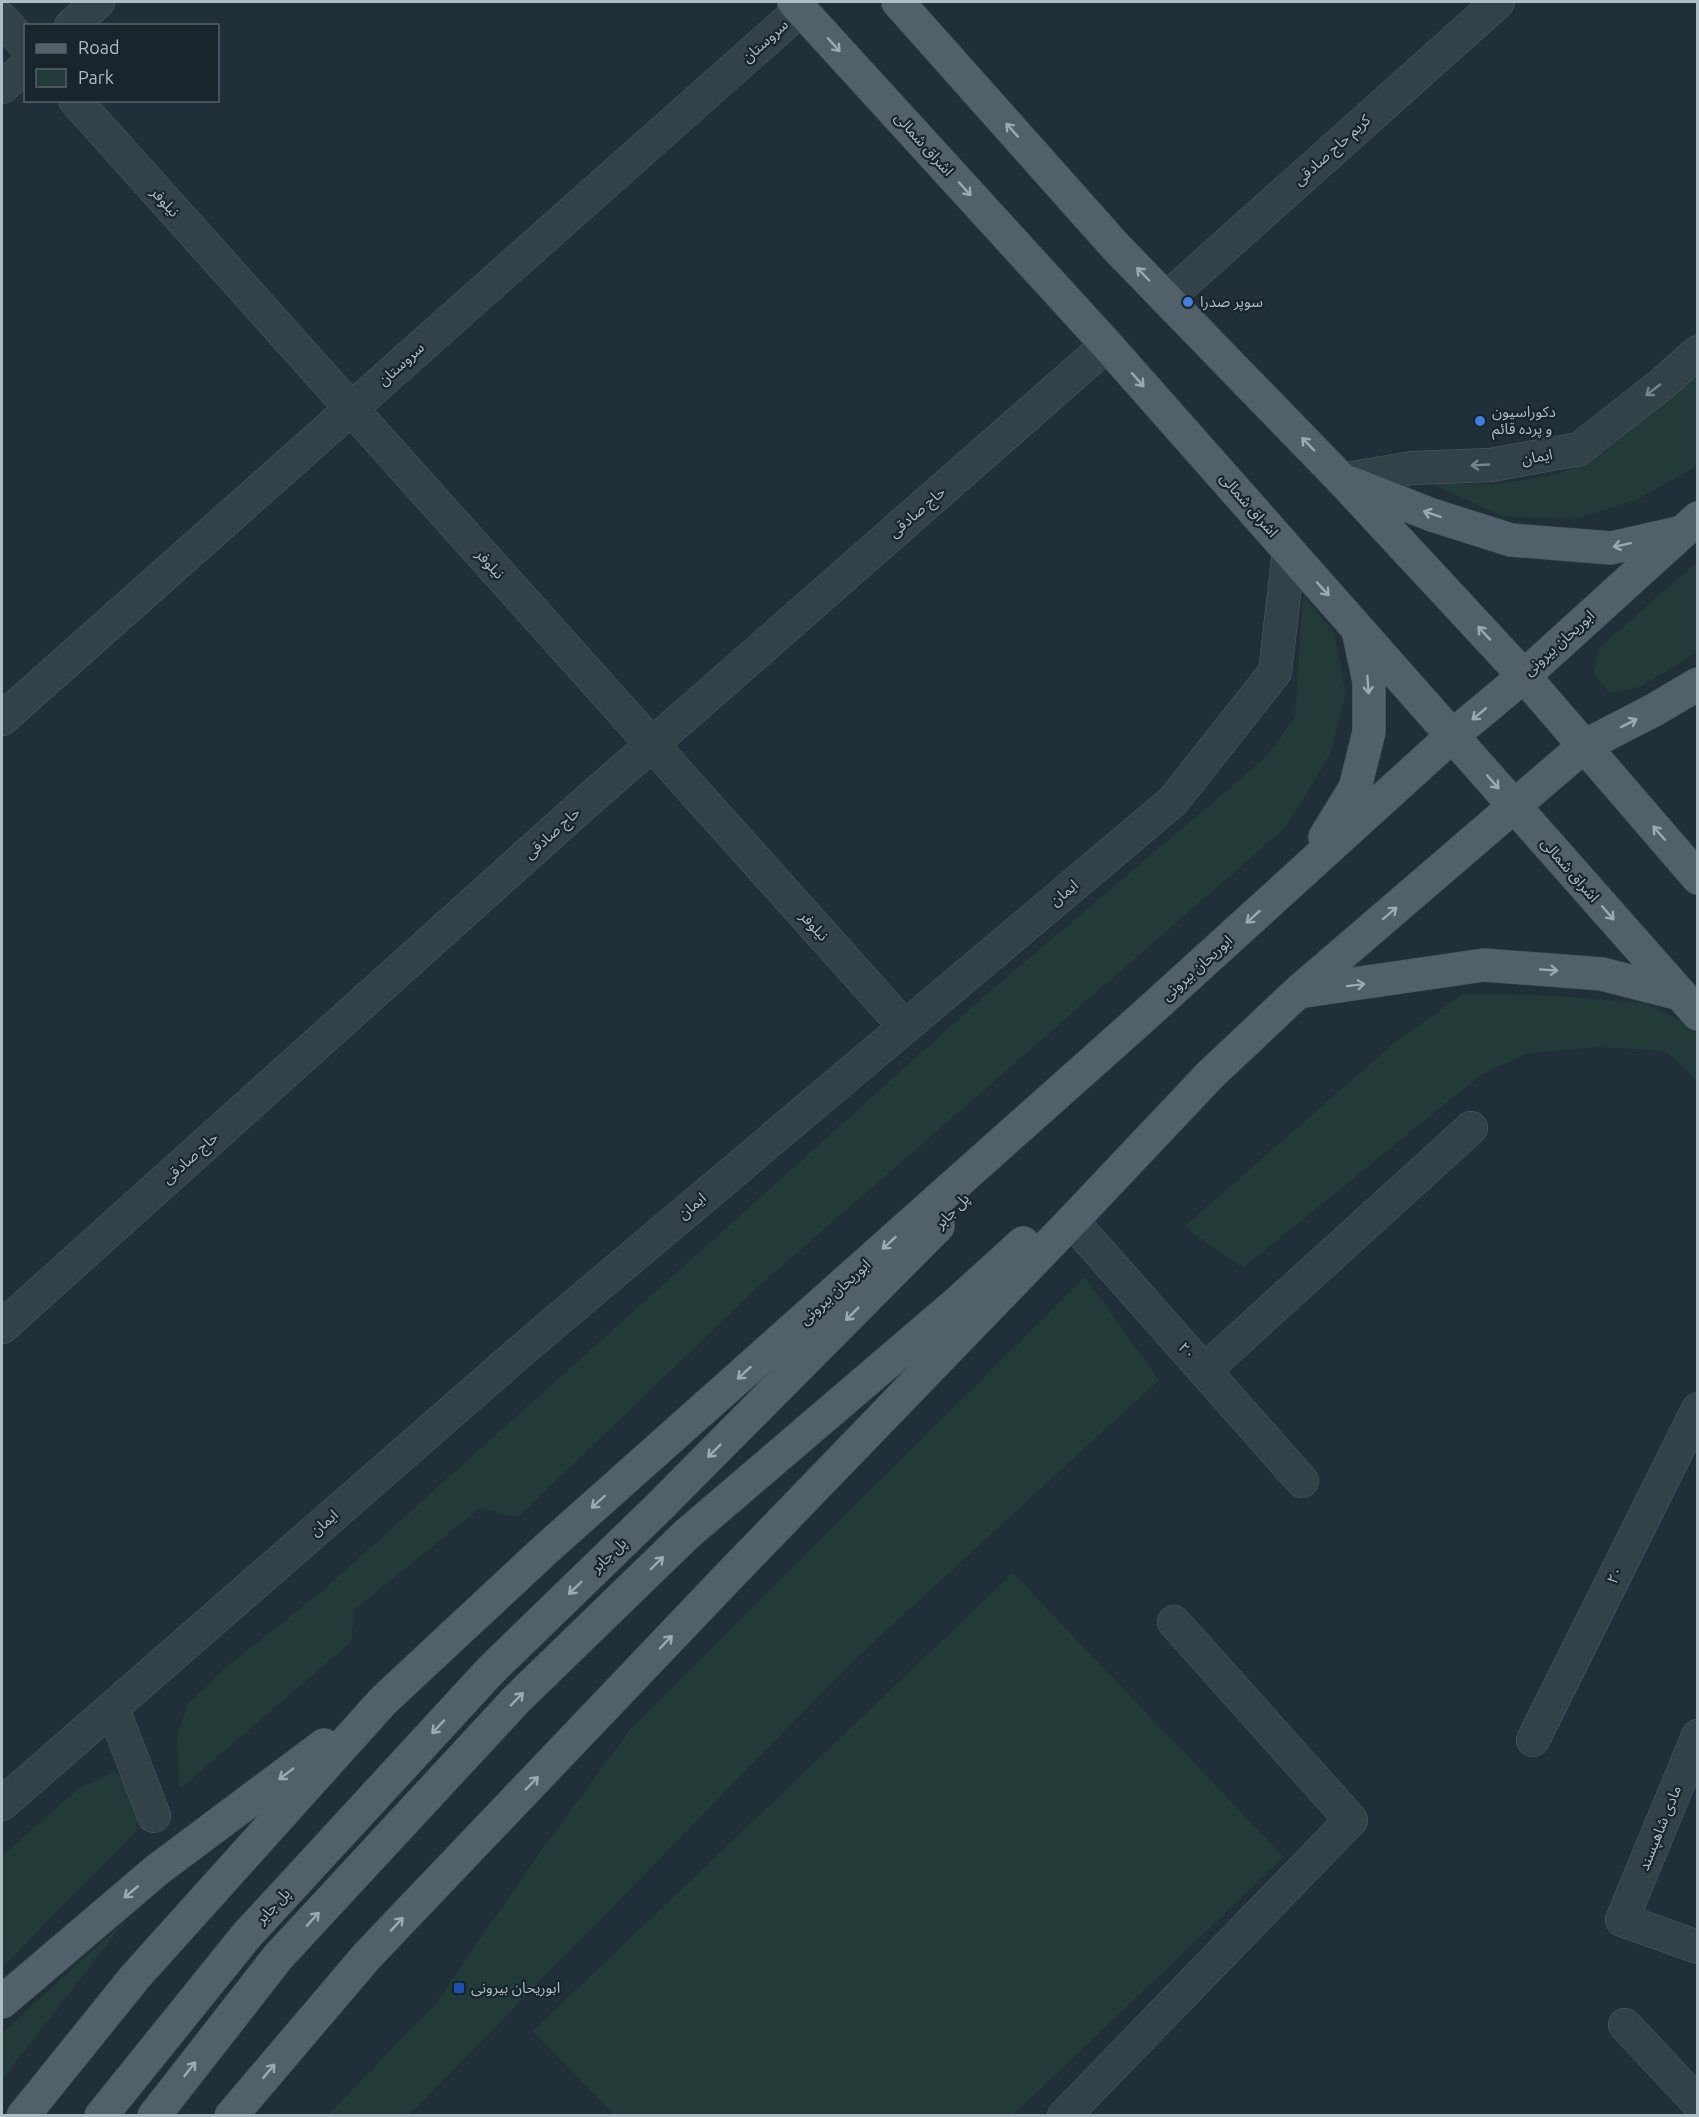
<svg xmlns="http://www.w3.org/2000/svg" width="1699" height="2117" viewBox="0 0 1699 2117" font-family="Ubuntu,'Noto Sans Arabic',sans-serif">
<rect width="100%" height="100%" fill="#202f38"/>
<path fill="#233b38" d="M1697,373v93l-59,33 -63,20 -73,-3 -78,-35 69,4 65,-11 48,-23z
M1697,562v90l-55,34 -32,7 -17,-19 6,-26z
M1303,595l31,38 12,61 -17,62 -43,71 -527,459 -242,232 -37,-10 -126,102 -3,32 -171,147 -3,-52 11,-33 37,-36 97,-77 659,-592 284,-241 30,-40z
M1463,994l96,2 85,7 43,20 10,11v46l-32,-29 -65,-4 -72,6 -46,21 -239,194 -59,-41 211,-185z
M1085,1277l74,103 -307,282 -443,453h-81l109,-113 91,-133 104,-142z
M1013,1573l271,284 -271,258h-399l-81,-84z
M115,1771l25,29 -4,31 -134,137v-112l76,-67z
M126,1920l-124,160v-47z"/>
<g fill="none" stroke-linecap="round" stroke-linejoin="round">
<defs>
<path id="minor" d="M2,19l24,27
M71,26l27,-24
M2,87l24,-21
M75,100l830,927
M1166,299l332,-297
M1342,480l70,-12 79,-3 88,-16 84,-66 35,-31
M2,719l799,-710
M1072,1221l230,260
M2,1327l574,-516 531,-466
M1205,1370l266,-242
M113,1709l41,107
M1698,1736l-76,184 76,27
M1533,1740l165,-331
M2,1804l533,-465 638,-538 102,-129 14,-121
M1625,2025l73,78
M1064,2116l287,-296 -177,-198"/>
<path id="major" d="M794,2l313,343 591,669
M898,2l218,245 226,233 182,196 174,202
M1351,483l81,32 79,25 100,8 67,-15
M1325,837l30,-49 14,-56v-50l-11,-52
M1298,992l186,-27 118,9 78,20
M2,2002l155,-132 167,-125
M23,2116l112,-139 248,-276 163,-152 597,-532 309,-281 72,-60 174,-158
M101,2116l145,-180 245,-266 167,-162 280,-282
M154,2116l124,-159 239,-258 170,-165 270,-231 66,-60
M231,2116l136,-160 364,-382 341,-353 138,-146 88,-83 286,-246 70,-36 44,-26"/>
</defs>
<use href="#minor" stroke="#515e66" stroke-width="34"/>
<use href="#major" stroke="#404c55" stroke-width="34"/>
<use href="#minor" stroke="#334148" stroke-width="33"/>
<use href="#major" stroke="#516069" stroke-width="33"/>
</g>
<defs><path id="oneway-shaft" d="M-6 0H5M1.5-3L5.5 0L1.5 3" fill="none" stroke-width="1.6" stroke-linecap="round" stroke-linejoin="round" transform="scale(1.5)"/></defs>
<g stroke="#9baab3">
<use href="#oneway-shaft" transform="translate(834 45) rotate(48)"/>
<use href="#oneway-shaft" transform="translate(1012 130) rotate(-132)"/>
<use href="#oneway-shaft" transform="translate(965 189) rotate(48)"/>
<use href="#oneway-shaft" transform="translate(1143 274) rotate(-134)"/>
<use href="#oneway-shaft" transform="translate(1138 380) rotate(49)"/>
<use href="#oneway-shaft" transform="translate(1308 444) rotate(-134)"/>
<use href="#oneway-shaft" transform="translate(1432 514) rotate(-161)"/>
<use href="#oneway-shaft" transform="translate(1622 545) rotate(168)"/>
<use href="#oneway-shaft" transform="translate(1323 589) rotate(48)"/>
<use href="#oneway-shaft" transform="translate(1484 633) rotate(-133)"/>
<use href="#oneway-shaft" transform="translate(1368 685) rotate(86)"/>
<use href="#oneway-shaft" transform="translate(1479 714) rotate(140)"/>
<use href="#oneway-shaft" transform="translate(1629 723) rotate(-27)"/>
<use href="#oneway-shaft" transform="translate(1493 782) rotate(49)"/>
<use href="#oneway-shaft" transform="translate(1659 833) rotate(-131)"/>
<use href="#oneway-shaft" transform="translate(1390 913) rotate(-41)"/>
<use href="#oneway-shaft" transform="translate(1608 913) rotate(49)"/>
<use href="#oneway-shaft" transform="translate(1253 917) rotate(138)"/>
<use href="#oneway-shaft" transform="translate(1549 970) rotate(4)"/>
<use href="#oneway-shaft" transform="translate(1356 985) rotate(-7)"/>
<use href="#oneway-shaft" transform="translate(889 1243) rotate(138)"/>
<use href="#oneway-shaft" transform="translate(852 1314) rotate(135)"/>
<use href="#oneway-shaft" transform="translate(744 1373) rotate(138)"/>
<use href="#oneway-shaft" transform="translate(714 1451) rotate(135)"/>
<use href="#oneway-shaft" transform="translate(598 1502) rotate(138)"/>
<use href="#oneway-shaft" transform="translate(657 1563) rotate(-44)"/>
<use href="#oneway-shaft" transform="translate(575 1588) rotate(136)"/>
<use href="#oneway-shaft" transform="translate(666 1642) rotate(-46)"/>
<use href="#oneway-shaft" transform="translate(517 1699) rotate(-46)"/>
<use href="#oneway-shaft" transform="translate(438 1727) rotate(133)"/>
<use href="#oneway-shaft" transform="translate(286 1774) rotate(143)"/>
<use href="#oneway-shaft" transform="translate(532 1783) rotate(-46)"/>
<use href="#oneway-shaft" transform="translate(131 1892) rotate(140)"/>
<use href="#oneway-shaft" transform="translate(313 1919) rotate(-47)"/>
<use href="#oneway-shaft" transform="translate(397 1924) rotate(-47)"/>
<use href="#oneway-shaft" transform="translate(190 2069) rotate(-52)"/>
<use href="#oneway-shaft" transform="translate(269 2071) rotate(-50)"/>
</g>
<g stroke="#77858d">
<use href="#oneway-shaft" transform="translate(1653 390) rotate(142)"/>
<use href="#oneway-shaft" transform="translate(1480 465) rotate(177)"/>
</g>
<g fill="#3f7fe0" stroke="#19252d" stroke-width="2">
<circle cx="1188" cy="302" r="6"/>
<circle cx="1480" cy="421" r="6"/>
</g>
<rect fill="#1a4fb4" stroke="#19252d" stroke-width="2" x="453" y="1982" width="12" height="12" rx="3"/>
<g text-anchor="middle" stroke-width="4.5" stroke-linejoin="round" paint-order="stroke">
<g font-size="15" fill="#aebcc5" stroke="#19252d">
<text transform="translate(765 41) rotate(-42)" y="5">سروستان</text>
<text transform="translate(924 144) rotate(48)" y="5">اشراق شمالی</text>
<text transform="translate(1332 150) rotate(-42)" y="5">کریم حاج صادقی</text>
<text transform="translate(165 202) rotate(48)" y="5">نیلوفر</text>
<text transform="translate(401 364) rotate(-42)" y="5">سروستان</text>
<text transform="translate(1537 457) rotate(-10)" y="5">ایمان</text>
<text transform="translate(1249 505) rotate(49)" y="5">اشراق شمالی</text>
<text transform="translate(917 512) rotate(-41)" y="5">حاج صادقی</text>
<text transform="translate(490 564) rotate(48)" y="5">نیلوفر</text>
<text transform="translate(1559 643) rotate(-42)" y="5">ابوریحان بیرونی</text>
<text transform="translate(552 833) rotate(-42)" y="5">حاج صادقی</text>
<text transform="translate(1570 870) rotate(49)" y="5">اشراق شمالی</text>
<text transform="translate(1064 893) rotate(-40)" y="5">ایمان</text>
<text transform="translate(814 926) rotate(48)" y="5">نیلوفر</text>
<text transform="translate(1197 968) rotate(-42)" y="5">ابوریحان بیرونی</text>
<text transform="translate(190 1158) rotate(-42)" y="5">حاج صادقی</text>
<text transform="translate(692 1206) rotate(-40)" y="5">ایمان</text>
<text transform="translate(952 1211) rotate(-46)" y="5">پل جابر</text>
<text transform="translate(835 1292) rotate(-42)" y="5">ابوریحان بیرونی</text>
<text transform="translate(1187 1351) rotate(48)" y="5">۲۰</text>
<text transform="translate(324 1523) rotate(-41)" y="5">ایمان</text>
<text transform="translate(609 1555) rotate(-44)" y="5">پل جابر</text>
<text transform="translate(1615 1575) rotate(-64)" y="5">۲۰</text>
<text transform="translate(1660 1828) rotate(-68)" y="5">مادی شاهپسند</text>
<text transform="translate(273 1906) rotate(-47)" y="5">پل جابر</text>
</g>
<g font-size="15" fill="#aebcc5" stroke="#19252d" text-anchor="start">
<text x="1200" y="307">سوپر صدرا</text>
<text x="1492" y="417">دکوراسیون<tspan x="1492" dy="17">و پرده قائم</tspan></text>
<text x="471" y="1993">ابوریحان بیرونی</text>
</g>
</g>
<rect width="1699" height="2117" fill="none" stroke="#aebcc5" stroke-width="6"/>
<rect x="24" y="24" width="195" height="78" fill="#19252d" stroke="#55616a" stroke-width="1.5"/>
<rect x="36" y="44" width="30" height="9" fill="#516069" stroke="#55616a" stroke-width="1.5"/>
<text x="78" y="54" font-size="18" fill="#aebcc5">Road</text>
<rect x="36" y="69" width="30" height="18" fill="#233b38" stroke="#55616a" stroke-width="1.5"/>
<text x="78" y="84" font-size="18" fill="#aebcc5">Park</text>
</svg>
